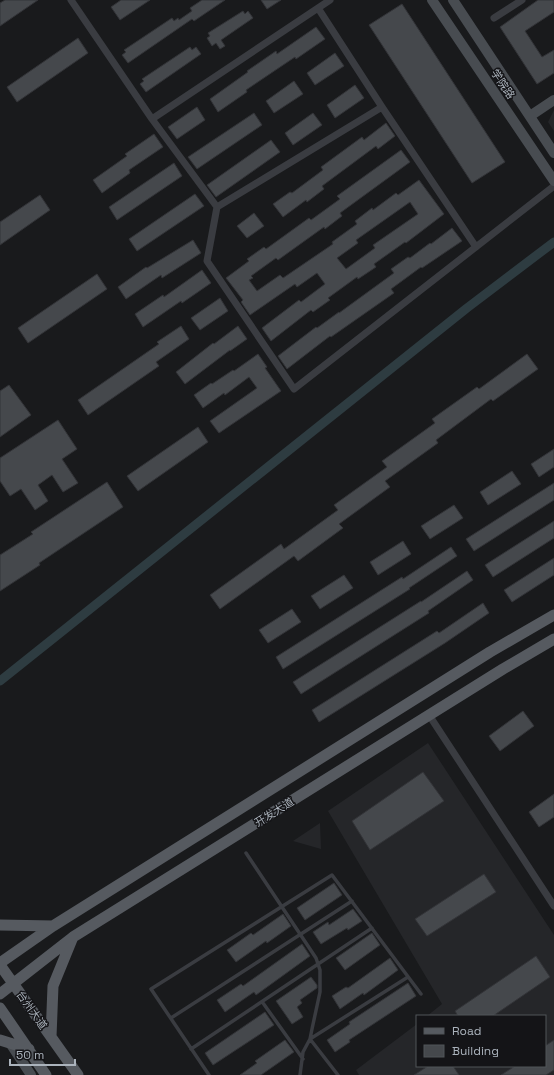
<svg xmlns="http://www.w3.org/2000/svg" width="554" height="1075" viewBox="0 0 554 1075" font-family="'Space Grotesk','Noto Sans SC',sans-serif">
<rect width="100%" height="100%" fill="#191a1c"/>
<path fill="#252629" d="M554,110v21l-6,-9z
M428,743l126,192v140h-195l-3,-5 61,-46v42h128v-50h-118l15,-12 -114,-193z
M320,823l1,26 -28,-8z"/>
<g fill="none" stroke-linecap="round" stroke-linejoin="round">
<path stroke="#2e3c41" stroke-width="9" d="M0,681l467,-373 87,-66"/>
</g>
<path fill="#45484c" stroke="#333438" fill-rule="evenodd" d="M5,0h33l-38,26v-23z
M121,0h29l-30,20 -9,-13z
M202,0h23l-31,21 -2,-2 -64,44 -6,-8 4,-3 -2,-2 48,-32 2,3 4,-3 1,2 13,-9 -2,-3z
M261,0h20l-14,9z
M538,0h16v12l-29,19 17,26 12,-7v23l-17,11 -37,-57z
M402,4l103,158 -33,21 -103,-158z
M243,11l2,3 3,-3 5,7 -32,22 4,6 -5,3 -4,-6 -4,3 -5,-8 3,-2 -2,-3z
M316,27l9,12 -29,20 -1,-2 -49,33 1,2 -29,20 -8,-13 38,-27 -1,-1 29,-20 1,3z
M78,38l10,15 -71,49 -10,-15z
M190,47l2,3 4,-3 5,7 -55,38 -6,-8 4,-3 -2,-2z
M335,53l9,13 -29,19 -8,-12z
M294,81l9,13 -29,19 -8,-12z
M355,85l9,13 -29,20 -8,-13z
M197,107l8,13 -28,19 -9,-12z
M254,113l8,12 -65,44 -9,-12z
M313,113l9,12 -29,20 -8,-12z
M386,123l9,13 -17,13 -2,-3 -54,40 2,3 -17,13 -1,-2 -23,17 -10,-13 17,-12 2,1 31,-23 -2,-3 41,-30 2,3z
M154,134l9,13 -34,23 1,3 -28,20 -9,-13 34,-24 -2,-2z
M271,140l9,12 -64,45 -9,-12z
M401,150l9,12 -70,51 2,3 -17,13 -1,-2 -46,33 -2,-2 -25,18 2,2 -4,2 8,11 23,-16 3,3 50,-34 -1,-2 25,-18 -2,-3 17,-13 1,2 23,-17 2,2 21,-15 25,34 -38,29 -1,-1 -31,22 2,3 -18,12 -1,-2 -29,21 2,2 -17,12 -2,-2 -40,31 -9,-13 37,-28 2,2 24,-18 -8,-11 -20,14 -2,-3 -45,31 -9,-13 2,-2 -17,-22 23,-17 -2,-2 17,-12 2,2 43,-31 2,2 29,-21 -3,-3zM410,202l8,12 -45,31 2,3 -29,21 -9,-11 21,-15 -2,-3z
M174,163l8,13 -65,44 -8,-13z
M195,194l9,12 -67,45 -8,-12z
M40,195l10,15 -50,35v-23z
M254,213l10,13 -17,12 -10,-12z
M452,228l10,13 -40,27 -1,-1 -30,22 3,4 -63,44 -1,-1 -43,33 -9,-13 38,-29 1,1 22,-16v1l55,-40 -3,-4 17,-12 2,1 20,-15 1,1z
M193,240l8,13 -39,25 -1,-3 -35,24 -8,-12 28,-20 1,1z
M202,270l9,13 -29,20 -1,-2 -38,26 -8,-13 28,-19 1,2z
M97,274l10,15 -79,54 -10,-15z
M220,298l8,13 -28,19 -9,-12z
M181,326l8,13 -33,23 3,4 -71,49 -10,-15 81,-56 -2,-2z
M238,326l9,13 -17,12v-1l-45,34 -9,-12 37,-29 1,1z
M258,354l9,13 -2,1 16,23 -62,42 -9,-12 47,-33 -8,-11 -24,18 -1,-2 -21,15 -9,-13 17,-12 1,1 21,-14 1,1z
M527,354l11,15 -45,32 -2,-2 -55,41 2,3 -53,38 5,6 -51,37 4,4 -45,33 -4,-5 -74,53 -10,-14 71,-51 3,5 54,-39 -4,-5 53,-38 -5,-6 53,-38 -3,-4 45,-32 2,2z
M9,385l22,30 -31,22v-46z
M58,420l19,29 -15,10 16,24 -15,9 -11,-17 -14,10 10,16 -13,9 -14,-21 -11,7 -10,-15v-23z
M198,427l10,15 -70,49 -11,-15z
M554,449v18l-15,10 -8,-13z
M512,471l9,13 -33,21 -8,-13z
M107,482l16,25 -84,56 1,2 -40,26v-36l33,-21 -2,-2z
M554,483v17l-80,51 -8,-12z
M454,505l9,13 -33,21 -9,-13z
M554,521v17l-61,39 -8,-12z
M403,541l8,13 -33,21 -8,-13z
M451,547l6,9 -48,32 1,1 -127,80 -7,-12 126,-80 1,2z
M554,558v17l-42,27 -8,-12z
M467,571l6,9 -45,31 1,2 -128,81 -8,-12 128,-81v1z
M344,575l9,13 -33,21 -9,-13z
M483,603l6,10 -44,30 -126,79 -7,-12 125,-79 2,2z
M292,609l9,13 -33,21 -9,-13z
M523,711l11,15 -34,25 -11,-15z
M423,772l21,29 -74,49 -18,-29z
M554,794v23l-15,10 -10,-15z
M484,874l12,18 -69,44 -12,-17z
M334,883l8,12 -37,25 -8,-12z
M353,909l9,12 -14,9 -1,-2 -26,16 -8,-12 15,-10 1,3z
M283,914l8,12 -24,17 -1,-2 -30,21 -9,-12 24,-17 2,2z
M372,933l8,12 -35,25 -9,-12z
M302,944l8,12 -54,39 -2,-3 -29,20 -8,-12 24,-16 2,2z
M536,956l14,21 -57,39h-35l-3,-5z
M390,958l8,12 -34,25 -1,-2 -23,16 -8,-13 14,-9 2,1z
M311,977l6,8v3l-17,12 2,3 -5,4 6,10 -11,7 -16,-23z
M408,983l8,13 -67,44 1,2 -15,10 -8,-12 23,-16 -1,-2z
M265,1012l9,13 -61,40 -8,-12z
M285,1040l9,12 -33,23h-21l17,-12 -2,-2z
M554,1040v30l-8,5h-45l14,-9h30v-20z
M428,1066h25l6,9h-45z"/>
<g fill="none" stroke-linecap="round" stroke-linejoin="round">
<path stroke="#3a3c41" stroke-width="3.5" d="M246,853l70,105 4,12v22l-8,37 -2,10 -7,13 -3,23
M263,1003l40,56
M171,1018l181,-117
M191,1049l181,-121
M209,1075l-58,-86 181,-114 89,119
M338,1075l-28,-36 98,-62"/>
<path stroke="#3a3c41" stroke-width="7" d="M71,0l81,119 178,-119
M318,8l64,99 94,140
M494,18l28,-18
M152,119l65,88 -10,54 87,128 260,-203
M217,207l165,-100
M429,715l125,191"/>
<path stroke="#484c51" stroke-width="10" d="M432,0l122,181
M453,0l101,153
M530,116l24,-16
M10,1043l21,32"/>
<path stroke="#565a60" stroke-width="11" d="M0,925l53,1
M0,963l53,-37 437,-274 64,-37
M0,965l78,110
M0,994l73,-57 430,-268 51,-30
M0,1008l46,67
M51,1037l2,-51 20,-49
M0,1040l29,9"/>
</g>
<g text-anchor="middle" stroke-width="3" stroke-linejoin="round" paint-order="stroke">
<g font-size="11" fill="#abb3bc" stroke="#141417">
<text transform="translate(503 84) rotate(56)" y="4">学院路</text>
<text transform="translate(274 812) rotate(-32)" y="4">开发大道</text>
<text transform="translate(32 1010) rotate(55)" y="4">台州大道</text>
</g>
</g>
<rect x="416" y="1015" width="130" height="52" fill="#141417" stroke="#505459"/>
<rect x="424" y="1028" width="20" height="6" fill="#565a60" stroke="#505459"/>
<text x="452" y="1035" font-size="12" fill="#abb3bc">Road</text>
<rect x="424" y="1045" width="20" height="12" fill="#45484c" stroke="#505459"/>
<text x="452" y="1055" font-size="12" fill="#abb3bc">Building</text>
<path d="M10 1059v6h65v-6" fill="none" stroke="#abb3bc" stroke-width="2"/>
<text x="16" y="1059" font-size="12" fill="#abb3bc" stroke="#141417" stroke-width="3" paint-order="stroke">50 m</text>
</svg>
